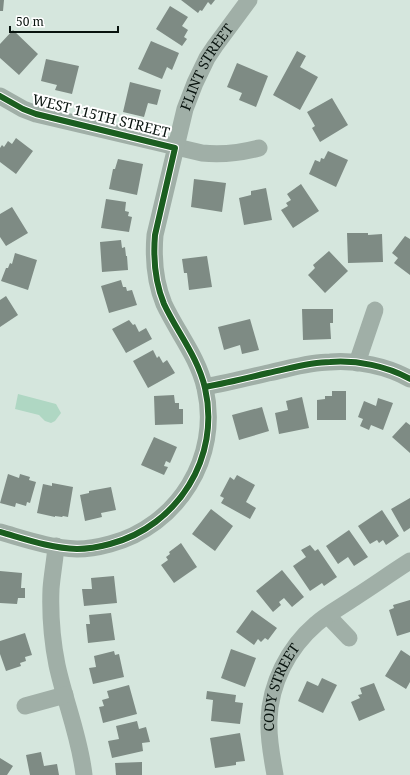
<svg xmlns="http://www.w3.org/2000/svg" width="410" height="775" viewBox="0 0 410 775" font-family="'Noto Serif',serif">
<rect width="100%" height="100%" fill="#d5e6dd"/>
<path fill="#afd7c3" d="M18,394l38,10 5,9 -6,8 -4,2 -6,-2 -6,-6 -24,-6z"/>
<path fill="#7e8b84" d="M0,0h4l-1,11h-3z
M181,0h34l-4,5 -3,-3 -6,9 -2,-1 -2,3z
M170,6l18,11 -6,9 6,4 -4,7 3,2 -5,7 -26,-17z
M13,30l25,24 -19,21 -19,-17v-14z
M151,41l28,12 -7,17 -5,-3 -5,12 -24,-10z
M297,51l9,5 -6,11 18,10 -18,33 -27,-15z
M46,59l33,7 -7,28 -17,-4 2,-5 -16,-4z
M237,63l31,13 -12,31 -17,-7 3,-7 -15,-6z
M130,82l31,8 -4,15 -9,-2 -4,14 -21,-5z
M332,98l16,27 -28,17 -8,-14 3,-2 -8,-14z
M16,138l17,13 -17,23 -16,-12v-14l2,-3 2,2 4,-6 4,3z
M328,151l20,9 -12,27 -27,-13 6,-14 5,2 1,-4 3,1z
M118,159l25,5 -6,31 -28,-6 4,-20h2z
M194,179l32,4 -4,29 -31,-5z
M301,184l18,27 -26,17 -12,-18 7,-4 -2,-3 5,-3 -4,-6z
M266,188l6,32 -28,5 -5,-27 12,-3v-4z
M106,199l20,3 -1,9 4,1 -1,4 4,1 -3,15 -28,-4z
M12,207l16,26 -22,13 -6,-9v-23z
M347,233h21v2l14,-1 1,28 -35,1z
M405,236l5,3v36l-16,-12 4,-5 -6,-5z
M121,240l1,8 3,-1 1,9h1l1,14 -26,2 -2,-30z
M329,251l19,20 -23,22 -17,-18 7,-7 -2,-3z
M15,253l22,7 -9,30 -27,-9 5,-13h2l2,-5 2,1z
M207,256l5,31 -23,3 -2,-17h-3l-2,-14z
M121,280l2,7h3l1,4 5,-1 5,15 -28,8 -8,-27z
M6,296l12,19 -18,12v-27z
M302,309h31v14h-3l1,16 -28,1z
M250,319l9,31 -17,4 -2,-9 -16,5 -6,-23z
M129,320l4,5 2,-1 4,8 7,-4 6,11 -26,14 -14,-24z
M153,350l4,8 2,-2 4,7 4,-3 8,13 -27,15 -15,-27z
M332,391h14v29h-29v-20l8,-1v-3h7z
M174,395l1,8h4v6h4v15l-28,1 -1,-29z
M302,397l7,31 -30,6 -4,-21 13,-3 -2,-9z
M378,398l15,5 -10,27 -12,-5 -2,5 -9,-4 3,-7 -5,-2 6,-16 12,5z
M262,407l7,24 -30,9 -7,-25z
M406,422l4,3v28l-18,-16z
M154,437l23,10 -7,16 -4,-2 -2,5 4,1 -4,8 -23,-10z
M8,474l11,4 1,-4 10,3 -1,3 7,2 -6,21 -3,-1 -1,4 -10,-3 -1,4 -15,-4z
M237,475l18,10 -9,17 10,6 -6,11 -29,-16 3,-5 -4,-2 10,-19 4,3z
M52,483l21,4 -5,30 -5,-1 -1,1 -7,-1v1l-18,-4 6,-29 9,2z
M111,487l5,23 -15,3 1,4 -17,4 -5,-26 9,-2v-2z
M410,498v30l-6,4 -13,-23z
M211,509l22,17 -18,25 -23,-17z
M382,510l17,26 -13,9 -3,-5 -4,3 -2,-3 -7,4 -12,-18z
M349,530l19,27 -14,9 -6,-9 -10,7 -12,-18z
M181,543l16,24 -23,16 -13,-18 7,-5 -2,-3 4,-3 -1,-2z
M310,545l5,6 3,-2 19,28 -13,9 -2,-3 -12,8 -17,-25 13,-9 -5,-7z
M282,570l22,27 -12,10 -8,-9 -5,4 2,3 -8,7 -17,-21z
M0,571l22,2 -1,15h4v10h-7l-1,6 -17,-1z
M114,576l3,27 -33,3 -2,-17h10l-1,-11z
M410,600v32l-13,4 -8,-26 5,-2 -1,-3z
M252,610l25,18 -9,12 -3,-2 -4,4 -3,-3 -4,6 -18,-13z
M111,613l4,27 -27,3 -2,-19h4l-1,-9z
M25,633l7,22 -7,2 1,4 -6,2 1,3 -15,5 -6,-17v-13z
M231,649l25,9 -11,29 -24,-9z
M401,650l9,6v26l-4,7 -21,-13z
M114,651l1,4 4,-1 5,23 -31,7 -4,-16 7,-1 -2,-11z
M322,678l15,7 -14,28 -25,-12 9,-20 11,5z
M374,683l11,27 -26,11 -8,-19 9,-4 -2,-3 4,-1 -2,-6z
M129,685l8,29 -34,9 -4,-16 5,-1 -2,-6 7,-2 -2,-7z
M207,691l29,4 -1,7 8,1 -3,21 -29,-3 2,-21 -7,-1z
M137,721l2,8 7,-2 4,15 -8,1 1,8 -31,7 -4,-17 11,-2 -3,-13z
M240,733l5,28 -9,1v3l-21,3 -5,-30z
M41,752l3,14 13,-2 2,11h-29l-4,-20z
M0,758l13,8 -6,9h-7z
M142,762v13h-26l-1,-12z"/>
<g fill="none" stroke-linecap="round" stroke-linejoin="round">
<g stroke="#a0afa7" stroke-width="17">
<path d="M0,96l23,13 13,5 166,39c20,2 38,0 57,-5"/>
<path d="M357,363l18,-53"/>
<path d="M205,387c21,-4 42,-9 63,-14 20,-4 41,-11 62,-11 27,-2 57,4 80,17"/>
<path id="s1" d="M0,532c25,7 50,16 77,17 11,0 22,-2 33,-5 68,-18 111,-87 95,-156 -7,-31 -28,-56 -41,-84 -9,-22 -11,-45 -9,-69l30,-126 10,-26 12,-25 8,-12 34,-46"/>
<path d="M56,546c-1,14 -4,29 -5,43 -1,25 1,51 6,76 8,37 23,73 27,110"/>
<path d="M328,616l21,22"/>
<path d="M25,706l40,-11"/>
<path id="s2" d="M275,775c-3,-18 -7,-36 -6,-55 1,-36 19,-72 47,-96 11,-10 25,-17 38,-26 19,-12 37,-25 56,-37"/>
</g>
<defs>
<path id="cycleway" d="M0,96l23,13 13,5 139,34 -20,87c-2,24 0,47 9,69 13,28 34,53 41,84 16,69 -27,138 -95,156 -11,3 -22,5 -33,5 -27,-1 -52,-10 -77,-17
M205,387c21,-4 42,-9 63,-14 20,-4 41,-11 62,-11 27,-2 57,4 80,17"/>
</defs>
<use href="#cycleway" stroke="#fff" stroke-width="8"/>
<use href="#cycleway" stroke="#1b5e20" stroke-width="6"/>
</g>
<g text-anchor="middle" stroke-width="4" stroke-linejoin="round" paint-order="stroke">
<g font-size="14" fill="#08130e" stroke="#fff">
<text dy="5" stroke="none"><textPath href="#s1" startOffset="655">FLINT STREET</textPath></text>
<text transform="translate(101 116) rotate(14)" y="5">WEST 115TH STREET</text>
<text dy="5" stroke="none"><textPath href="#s2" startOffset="90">CODY STREET</textPath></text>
</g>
</g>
<path d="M10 26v6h108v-6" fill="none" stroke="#08130e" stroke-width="2"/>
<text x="16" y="26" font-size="12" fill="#08130e" stroke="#ffffff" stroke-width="3" paint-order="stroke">50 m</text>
</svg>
